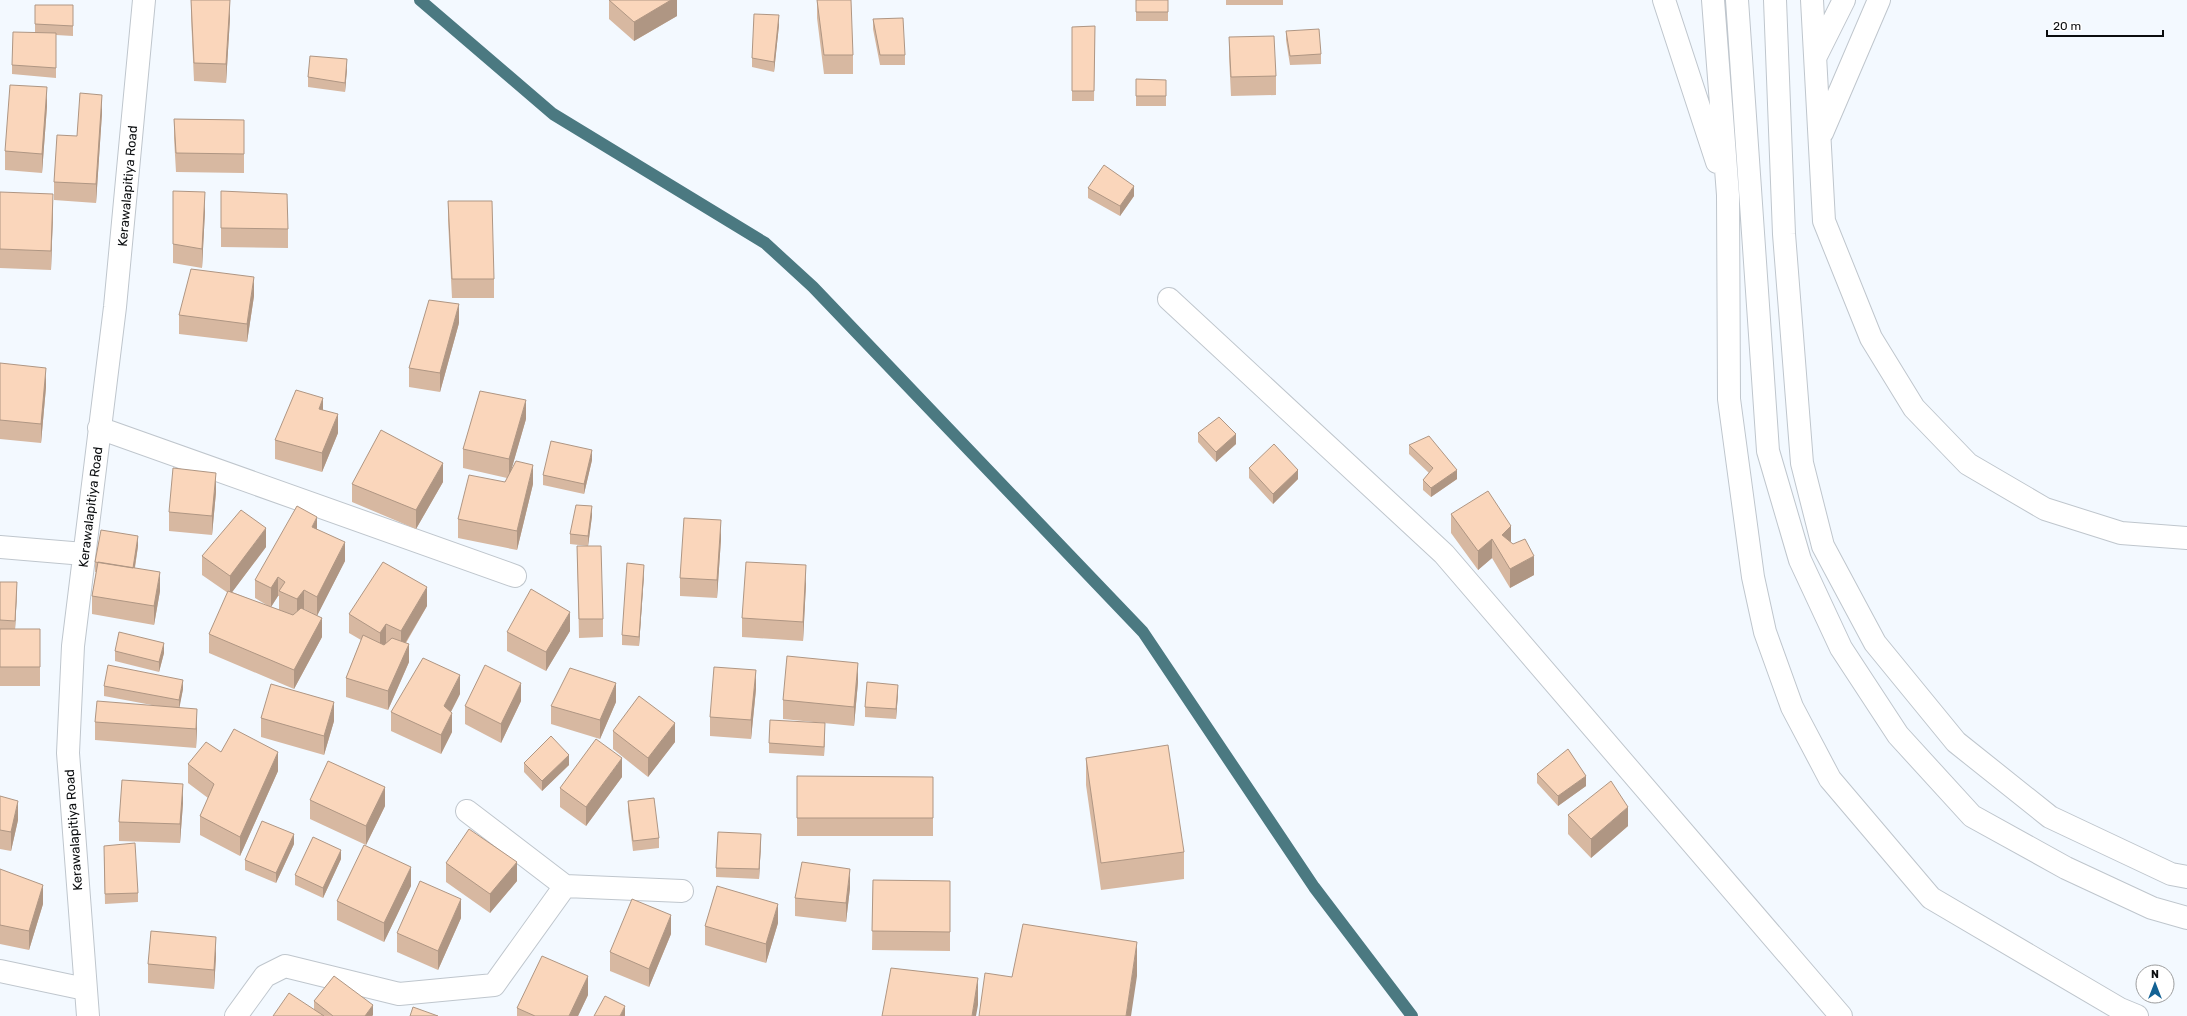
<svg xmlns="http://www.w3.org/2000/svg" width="2187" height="1016" viewBox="0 0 2187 1016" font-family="Rubik,sans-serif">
<rect width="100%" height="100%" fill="#f3f9ff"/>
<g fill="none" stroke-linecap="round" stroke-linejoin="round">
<path stroke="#4b7981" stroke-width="12" d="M420,0l133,114 212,129 48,44 330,345 171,255 98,129"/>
<defs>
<path id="minor" d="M1169,299l275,255 397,462
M99,428l416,148
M0,547l84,7
M467,811l98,75
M0,971l85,18
M88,1016l-20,-263 5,-107 42,-339 29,-307
M236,1016l29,-40 20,-10 114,28 95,-9 71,-99 117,5"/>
<path id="highway" d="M1664,0l53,162
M1713,0l15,195 1,204 24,178 12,55 27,75 38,72 101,119 189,111 17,7
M1737,0l31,451 32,109 41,88 57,87 74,81 94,52 86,40 35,10
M1775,0l9,234 18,229 21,83 52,97 81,99 94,75 121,57 16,3
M1812,0l12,221 47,117 43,70 54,56 77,45 76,24 66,5
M1816,56l28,-56
M1822,133l57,-133"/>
</defs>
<use href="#minor" stroke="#bfc6cd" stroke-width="24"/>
<use href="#highway" stroke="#bfc6cd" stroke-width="24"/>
<use href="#minor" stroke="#fff" stroke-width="22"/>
<use href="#highway" stroke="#fff" stroke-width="22"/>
</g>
<path fill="#d7b8a1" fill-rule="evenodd" d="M191,0l39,18 -4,65 -32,-2 -3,-64z
M609,0h68v16l-43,25 -25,-22z
M817,0l36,55v19h-29l-7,-56z
M1136,0h32v21h-32z
M1226,0h57v5h-57z
M35,5h38v31l-17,-1v43l-44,-4v-9l23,-32z
M873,19l32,36v10h-25l-7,-36z
M779,25l-5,47 -22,-5v-9z
M1095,26l-1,75h-22v-74z
M1286,31l35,23v10l-31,1 -4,-25z
M1229,37l47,39v19l-45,1 -2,-40z
M347,69l-2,23 -37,-5v-10z
M1136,79l30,1v26h-30z
M47,106l-5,67 -37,-3v-19z
M102,113l-6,90 -42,-3v-18z
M174,119l70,1v53l-68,-1 -2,-34z
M1088,188l46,8 -14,20 -32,-18z
M173,191l32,20 -3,57 -29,-5z
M221,191l67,38v19l-67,-1z
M0,192l53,21 -2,57 -51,-2z
M448,201l46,78v19h-42l-4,-78z
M254,296l-7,46 -68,-8v-19z
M459,323l-19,69 -31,-5v-19z
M0,363l46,24 -5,56 -41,-4z
M323,410l15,23 -16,39 -47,-13v-19z
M526,419l-15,51 22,14 -16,66 -59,-12v-19l47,-37 2,-4 -44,-10v-19z
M1198,433l38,11 -20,18 -18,-20z
M1409,445l48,34 -26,18 -8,-7v-10l6,-7 -20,-19z
M592,460l-8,34 -41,-9v-10z
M1249,468l49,11 -25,25 -24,-26z
M443,482l-27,47 -64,-27v-18z
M216,492l-4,43 -43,-4v-19z
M1451,514l60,28 23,33 -24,13 -18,-30 -14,12 -27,-37z
M592,516l-4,30 -18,-2v-10z
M317,530l28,31 -28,54 5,22 -28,52 -85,-36v-19l19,-41 -26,-18v-19l64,-9 -34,45 38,15 -15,-9v-18zM278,596h1v14l-8,-3zM304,609l10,5 -10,-4z
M721,539l-4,59 -37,-2v-18z
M138,546l-3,22 25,23 -6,34 -62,-11v-18l4,-24h-1v-10z
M577,546l26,73v18l-24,1z
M644,575l-5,71 -17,-1v-10z
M0,582l17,10 -2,37h25v57h-40z
M806,584l-3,57 -61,-4v-19z
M427,606l-21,37 3,19 -21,48 -42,-13v-19l15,-38 -12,-7v-19z
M570,631l-24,40 -39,-20v-19z
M115,651l49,2 -5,19 -44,-11z
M858,682l-4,44 -71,-7v-19z
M104,686l79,3 -4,18 18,21 -1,20 -101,-8v-18l62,-16 -53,-10z
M756,689l-5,50 -41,-3v-19z
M460,694l-9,18 1,20 -11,22 -50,-23v-19z
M898,694l-2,25 -31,-2v-10z
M521,701l-20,42 -36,-19v-18z
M616,702l-16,37 -49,-15v-18z
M261,718l73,3 -10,34 -63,-18z
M613,731l62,11 -27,35 -35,-28z
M825,733l-1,23 -55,-3v-10z
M221,752l57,19 -38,85 -40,-21v-19l8,-18 -20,-15v-19z
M1086,758l98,94v27l-83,11 -15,-105z
M524,763l45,2 -27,26 -18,-19z
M1537,774l49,12 -28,20 -21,-23z
M797,776l136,1v59h-136z
M622,777l-36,49 -26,-19v-19z
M0,796l18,24 -7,31 -11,-2z
M310,800l75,6 -19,39 -56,-26z
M628,801l31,37v10l-26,3 -5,-40z
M183,803l-3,40 -61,-2v-19z
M1568,815l60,11 -37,32 -23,-24z
M761,843l-2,36 -43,-2v-9z
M294,844l-18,39 -31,-13v-10z
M104,856l34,37v9l-33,2z
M341,859l-18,39 -28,-13v-10z
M446,863l71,18 -27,32 -44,-31z
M0,869l43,35 -14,46 -29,-6z
M873,880l77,1v70l-78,-1z
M411,886l-27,56 -47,-22v-19z
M850,888l-4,34 -51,-6v-18z
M461,918l-23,52 -41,-18v-19z
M778,923l-12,40 -61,-18v-19z
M671,934l-22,53 -39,-16v-19z
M216,956l-2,33 -66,-6v-19z
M588,995l-10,21h-61v-8z
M314,1001l59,14 -1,1h-99l41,-6z"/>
<path fill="#af9683" d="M230,0v18l-4,65v-19z
M671,0h6v16l-43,25v-19z
M779,15v10l-5,47v-10z
M347,59v10l-2,23v-9z
M47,87v19l-5,67v-19z
M102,95v18l-6,90v-19z
M1134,186v10l-14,20v-10z
M205,192v19l-3,57v-19z
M53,194v19l-2,57v-19z
M254,277v19l-7,46v-18z
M459,304v19l-19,69v-19z
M46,368v19l-5,56v-19z
M323,398v19l-4,-8z
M526,400v19l-17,59v-19z
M338,414v19l-16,39v-19z
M1236,434v10l-20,18v-10z
M592,450v10l-8,34v-10z
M443,463v19l-27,47v-19z
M533,465v19l-16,66v-19z
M1298,470v9l-25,25v-10z
M1457,470v9l-26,18v-9z
M216,473v19l-4,43v-19z
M592,506v10l-4,30v-10z
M317,517v19l-5,-9z
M721,520v19l-4,59v-18z
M1511,526v19l-9,-10z
M266,528v19l-36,48v-19z
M138,536v10l-5,32v-10z
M1492,539v19l-14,12v-19z
M345,542v19l-28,55v-19z
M1534,556v19l-24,13v-19z
M644,565v10l-5,71v-9z
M806,565v19l-3,57v-19z
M160,572v19l-6,34v-19z
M278,577v19l-7,11v-19z
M17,582v10l-2,38v-9z
M427,587v19l-26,44v-19z
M304,590v19l-7,9v-19z
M570,612v19l-24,40v-19z
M322,618v19l-28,52v-19z
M386,624v19l-6,9v-19z
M164,643v10l-5,19v-10z
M409,644v18l-21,48v-19z
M858,663v19l-4,44v-19z
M756,670v19l-5,50v-19z
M460,675v19l-16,31v-19z
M183,680v9l-4,21v-10z
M521,683v18l-20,42v-19z
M616,683v19l-16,37v-19z
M898,685v9l-2,25v-10z
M334,702v19l-10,34v-19z
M197,709v19l-1,20v-19z
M452,713v19l-11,22v-19z
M675,723v19l-27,35v-19z
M825,723v10l-1,23v-9z
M278,752v19l-38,85v-19z
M569,755v10l-27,26v-10z
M622,758v19l-36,49v-19z
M1586,776v10l-28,20v-10z
M183,784v19l-3,40v-19z
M385,787v19l-19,39v-19z
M18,801v19l-7,31v-19z
M1628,807v19l-37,32v-19z
M294,834v10l-18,39v-10z
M761,834v9l-2,36v-10z
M341,850v9l-18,39v-10z
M517,862v19l-27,32v-19z
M411,867v19l-27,56v-19z
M850,869v19l-4,34v-19z
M43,885v19l-14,46v-19z
M461,899v19l-23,52v-19z
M778,904v19l-12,40v-19z
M671,915v19l-22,53v-18z
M216,937v19l-2,33v-19z
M1137,942v34l-6,40h-5z
M588,976v19l-10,21h-9z
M978,978v27l-2,11h-4z
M373,1005v10l-1,1h-7z
M625,1006v10h-5z"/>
<path fill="#fad6bb" stroke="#af9683" d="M191,0h39l-4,64 -32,-1z
M609,0h62l-37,22z
M817,0h34l2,55h-29z
M1136,0h32v12h-32z
M35,5h38v21l-38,-2z
M754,14l25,1 -5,47 -22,-4z
M903,18l2,37h-25l-7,-36z
M1095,26l-1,65h-22v-64z
M1319,29l2,25 -31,2 -4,-25z
M13,32l43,1v35l-44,-3z
M1274,36l2,40 -45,1 -2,-40z
M310,56l37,3 -2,24 -37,-6z
M1136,79l30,1v16h-30z
M10,85l37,2 -5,67 -37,-3z
M80,93l22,2 -6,89 -42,-2 3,-47 20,1z
M174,119l70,1v34l-68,-1z
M1104,165l30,21 -14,20 -32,-18z
M173,191l32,1 -3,57 -29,-5z
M221,191l66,3 1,35 -67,-1z
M0,192l53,2 -2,57 -51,-2z
M448,201h44l2,78h-42z
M191,269l63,8 -7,47 -68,-9z
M429,300l30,4 -19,69 -31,-5z
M0,363l46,5 -5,56 -41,-4z
M296,390l27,8 -4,11 19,5 -16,39 -47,-13z
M480,391l46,9 -17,59 -46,-10z
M1219,417l17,17 -20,18 -18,-19z
M381,430l62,33 -27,47 -64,-26z
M1429,436l28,34 -26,18 -8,-8 10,-12 -24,-23z
M551,441l41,9 -8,34 -41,-9z
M1274,444l24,26 -25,24 -24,-26z
M516,461l17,4 -16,66 -59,-12 11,-44 36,7z
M173,468l43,5 -4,43 -43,-4z
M1488,491l23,35 -9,9 11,9 12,-5 9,17 -24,13 -18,-30 -14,12 -27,-37z
M576,505l16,1 -4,30 -18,-2z
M297,506l20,11 -5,10 33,15 -28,55 -13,-7 -7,9 -18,-8 6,-9 -7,-5 -7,11 -16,-8z
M241,510l25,18 -36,48 -28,-20z
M684,518l37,2 -4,60 -37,-2z
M101,530l37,6 -5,32 -38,-6z
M577,546h24l2,73h-24z
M98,562l62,10 -6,34 -62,-10z
M383,562l44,25 -26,44 -15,-7 -6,9 -31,-19z
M746,562l60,3 -3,57 -61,-4z
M627,563l17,2 -5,72 -17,-2z
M0,582h17l-2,39 -15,-1z
M531,589l39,23 -24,40 -39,-20z
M228,591l65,24 8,-7 21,10 -28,52 -85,-36z
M0,629h40v38h-40z
M119,632l45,11 -5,19 -44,-11z
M363,635l21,10 8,-7 17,6 -21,47 -42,-13z
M787,656l71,7 -4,44 -71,-7z
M423,658l37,17 -16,31 8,7 -11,22 -50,-23z
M108,665l75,15 -4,20 -75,-14z
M485,665l36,18 -20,41 -36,-18z
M714,667l42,3 -5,50 -41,-3z
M570,668l46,15 -16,37 -49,-14z
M867,682l31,3 -2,24 -31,-2z
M271,684l63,18 -10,34 -63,-18z
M639,696l36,27 -27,35 -35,-27z
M97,701l100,8 -1,20 -101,-7z
M770,720l55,3 -1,24 -55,-4z
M234,729l44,23 -38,85 -40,-21 14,-32 -26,-20 18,-22 15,10z
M551,736l18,19 -27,26 -18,-18z
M596,739l26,19 -36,49 -26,-19z
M1168,745l16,107 -83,11 -15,-105z
M1568,749l18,27 -28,20 -21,-22z
M328,761l57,26 -19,39 -56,-26z
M797,776l136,1v41h-136z
M122,780l61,4 -3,40 -61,-2z
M1611,781l17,26 -37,32 -23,-24z
M0,796l18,5 -7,31 -11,-2z
M654,798l5,40 -26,3 -5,-40z
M262,821l32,13 -18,39 -31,-13z
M469,829l48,33 -27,32 -44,-31z
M718,832l43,2 -2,35 -43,-1z
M313,837l28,13 -18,38 -28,-13z
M135,843l3,50 -33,1 -1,-48z
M364,845l47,22 -27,56 -47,-22z
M802,862l48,7 -4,34 -51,-5z
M0,869l43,16 -14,46 -29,-6z
M873,880l77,1v51l-78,-1z
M420,881l41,18 -23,52 -41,-18z
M717,886l61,18 -12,40 -61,-18z
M632,899l39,16 -22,54 -39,-17z
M1023,924l114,18 -11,74h-147l6,-43 27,4z
M151,931l65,6 -2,33 -66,-6z
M542,956l46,20 -19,40h-34l-18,-8z
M891,968l87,10 -6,38h-90z
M334,976l39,29 -8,11h-32l-19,-15z
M289,993l35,23h-51z
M605,996l20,10 -5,10h-26z
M413,1007l25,9h-28z"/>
<g text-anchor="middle" stroke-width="3.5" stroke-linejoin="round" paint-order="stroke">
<g font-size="13" fill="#0b0d0f" stroke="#fff">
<text transform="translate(127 186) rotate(-85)" y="5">Kerawalapitiya Road</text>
<text transform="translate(90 507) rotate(-83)" y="5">Kerawalapitiya Road</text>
<text transform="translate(73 830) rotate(-94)" y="5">Kerawalapitiya Road</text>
</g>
</g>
<g transform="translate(2155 984)"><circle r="19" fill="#ffffff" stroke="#9d9e9f"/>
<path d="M0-3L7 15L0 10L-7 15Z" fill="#126194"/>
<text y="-6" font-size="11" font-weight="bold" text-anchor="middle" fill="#0b0d0f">N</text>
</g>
<path d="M2047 30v6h116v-6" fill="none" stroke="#0b0d0f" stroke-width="2"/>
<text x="2053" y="30" font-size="12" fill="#0b0d0f" stroke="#ffffff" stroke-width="3" paint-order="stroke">20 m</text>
</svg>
